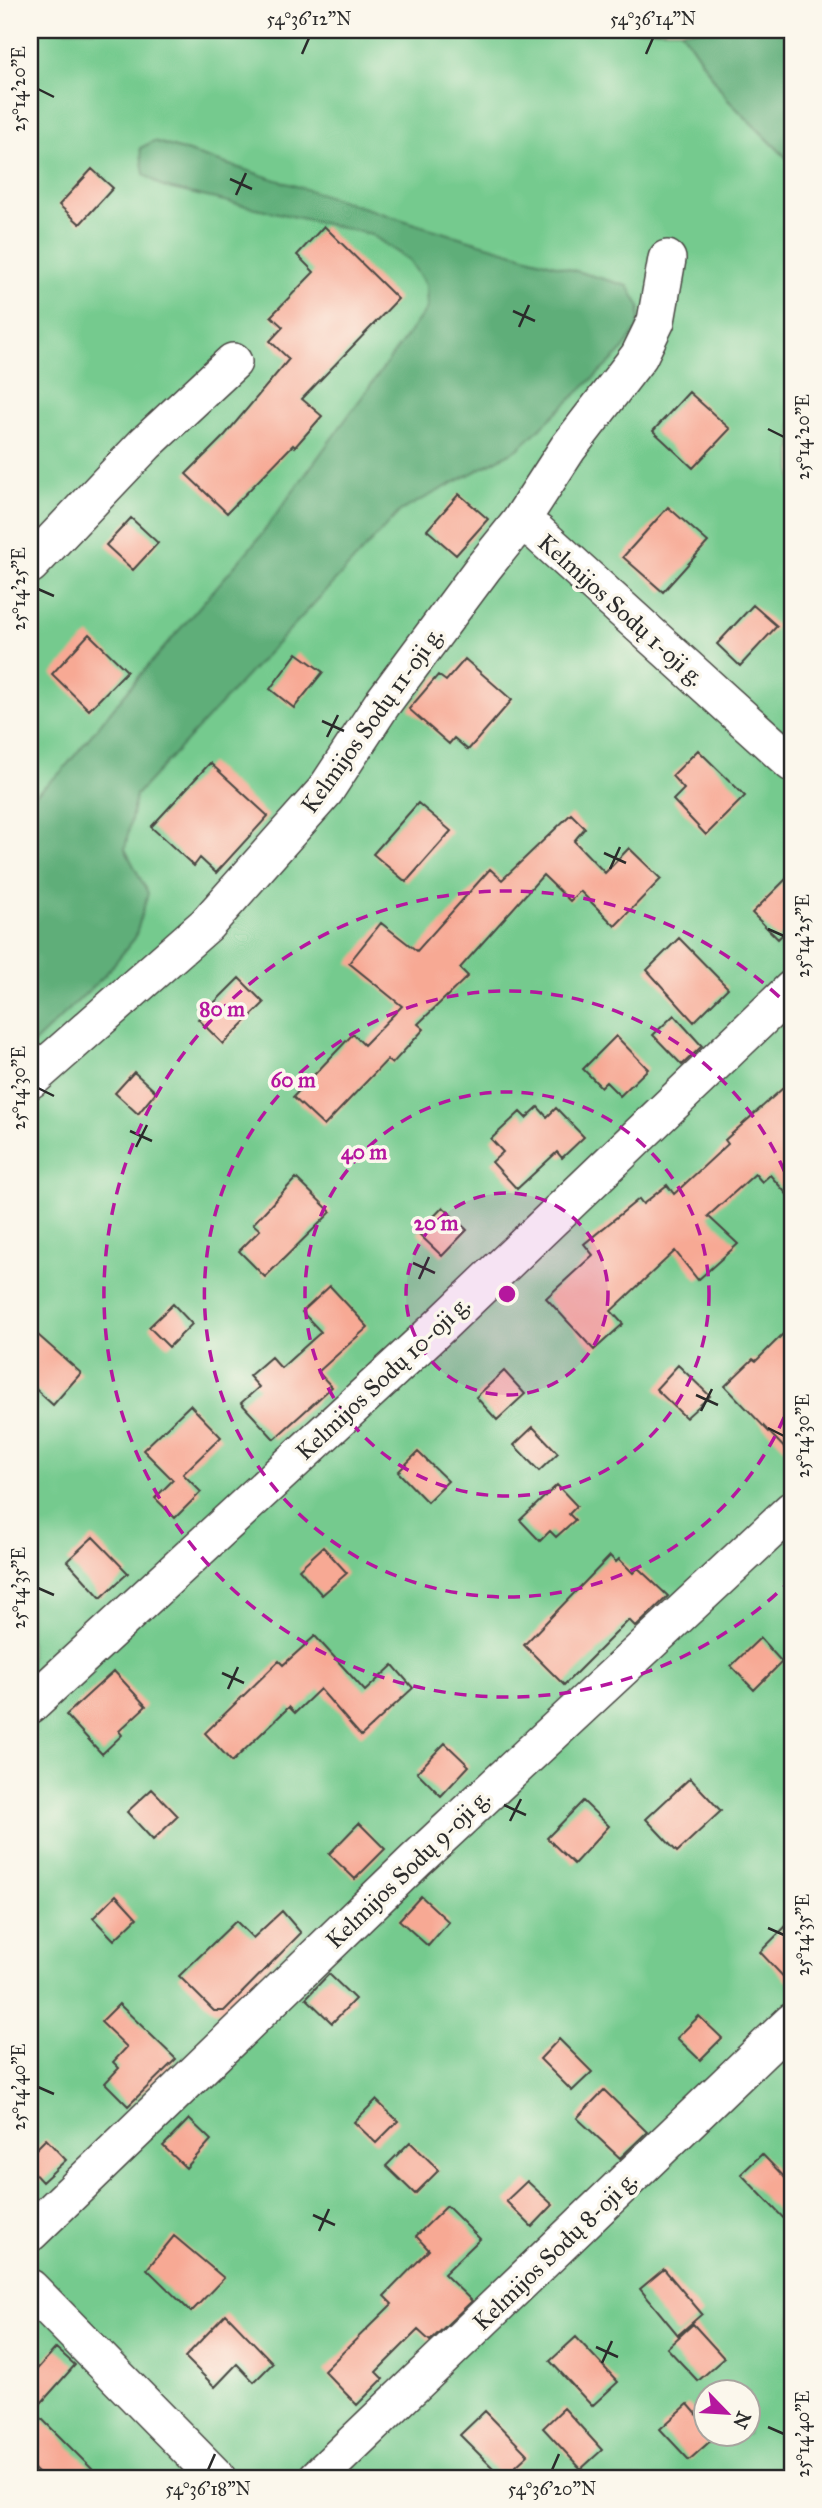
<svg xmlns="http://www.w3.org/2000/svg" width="822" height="2508" viewBox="0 0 822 2508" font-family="'IM FELL Great Primer',serif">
<rect width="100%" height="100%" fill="#fbf7ec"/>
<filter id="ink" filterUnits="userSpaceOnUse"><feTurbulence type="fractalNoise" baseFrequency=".0143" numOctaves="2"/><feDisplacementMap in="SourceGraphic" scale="14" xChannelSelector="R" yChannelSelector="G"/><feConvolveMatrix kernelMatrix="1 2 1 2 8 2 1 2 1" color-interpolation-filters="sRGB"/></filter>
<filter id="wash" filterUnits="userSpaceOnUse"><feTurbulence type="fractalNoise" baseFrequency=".00686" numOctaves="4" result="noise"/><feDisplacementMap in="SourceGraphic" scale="28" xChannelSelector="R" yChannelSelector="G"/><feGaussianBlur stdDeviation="1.57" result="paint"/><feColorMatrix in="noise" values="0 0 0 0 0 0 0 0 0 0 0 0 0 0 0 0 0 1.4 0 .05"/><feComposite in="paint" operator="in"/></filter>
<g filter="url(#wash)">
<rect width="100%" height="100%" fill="#f5e6cd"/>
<path fill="#74ca8e" stroke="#507a5c" stroke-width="2" fill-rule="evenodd" d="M30,30h651l47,70 64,63v2315h-762zM706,2392h42v42h-42z"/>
<path fill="#5fae79" stroke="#456c52" stroke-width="2" d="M681,30h111v133l-64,-63z
M154,141l271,86 203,59 12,21 -2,21 -18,25 -102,96 -118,62 -264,284 -11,54 23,44 -13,45 -30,37 -75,72v-248l32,-28 80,-98 117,-135 168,-230 -1,-23 -17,-25 -39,-26 -207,-47 -19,-13 -4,-26z"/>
<g id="blocks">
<path fill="#f7a994" d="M92,169l21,19 -33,36 -21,-19z
M324,226l74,73 -96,100 20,17 -27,31 -2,-2 -66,68 -41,-39 39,-39 64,-76 -19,-18 13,-14 -12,-11 43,-44 -17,-17z
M689,392l41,37 -37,39 -40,-37z
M459,494l29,25 -32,36 -29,-25z
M668,507l40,35 -45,50 -40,-35z
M131,518l27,25 -25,27 -27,-25z
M753,605l24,21 -37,40 -23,-22z
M89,634l38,37 -38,39 -37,-36z
M297,653l26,19 -29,36 -24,-19z
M465,659l47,41 -44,50 -14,-12 -5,6 -40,-35 29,-34 8,6z
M698,750l47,46 -39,39 -33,-35 11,-11 -12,-13z
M210,763l58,53 -52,57 -16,-15 -6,8 -43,-39z
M418,803l33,28 -45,51 -33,-28z
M571,814l14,14 -11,13 31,32 24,-25 32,31 -46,47 -35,-35 -10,10 -27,-26 -83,93 8,8 -50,48 6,5 -32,35 -5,-4 -63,66 -31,-29 60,-63 11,11 38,-39 -53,-43 32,-40 36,28 73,-82 12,11z
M792,873v52l-14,14 -26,-26z
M679,938l49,50 -34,34 -47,-52z
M239,978l25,25 -41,41 -25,-25z
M674,1015l28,31 -20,19 -29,-30z
M616,1036l32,33 -28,27 -14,-14 -5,5 -18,-18z
M134,1072l22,20 -18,22 -23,-21z
M792,1080v120l-22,-25 -8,7 -7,-8 -47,42 30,28 -40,36 -23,-29 -64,60 12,13 -29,26 -48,-52 47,-43 -9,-11 55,-45 4,5 24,-19 7,9 54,-50 -3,-4z
M538,1107l9,10 9,-9 28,29 -22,21 -5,-6 -40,37 -25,-27 11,-10 -12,-13 29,-27 6,6z
M296,1178l35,34 -66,65 -26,-26 21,-21 -7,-6z
M443,1207l24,23 -25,26 -24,-23z
M330,1286l38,41 -50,45 14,15 -58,52 -33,-36 18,-16 -10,-11 22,-19 10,11 40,-36 -19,-20z
M173,1304l19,20 -23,23 -20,-20z
M792,1325v131l-67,-70 28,-27 3,2z
M30,1328l51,45 -28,32 -23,-21z
M678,1365l32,31 -24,22 -30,-29z
M504,1371l21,23 -28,26 -21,-23z
M190,1405l31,32 -38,37 18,18 -26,26 -20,-20 18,-18 -30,-30z
M533,1427l25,26 -19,18 -25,-26z
M418,1452l30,29 -21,21 -29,-30z
M557,1485l20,21 -8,8 6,6 -19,17 -6,-6 -10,10 -20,-21z
M93,1537l35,36 -27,25 -34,-37z
M323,1547l24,26 -25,22 -23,-26z
M610,1556l6,6 3,-3 14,14 5,-5 30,28 -32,31 -7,-7 -65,65 -40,-40z
M315,1636l50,55 28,-26 20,23 -52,48 -41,-47 -25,24 -6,-6 -57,55 -27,-29 74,-72 4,4z
M760,1638l22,24 -28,28 -23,-24z
M114,1671l32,35 -27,25 3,4 -20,19 -36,-39z
M445,1743l24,23 -28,30 -24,-24z
M690,1778l31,33 -44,41 -31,-33z
M152,1789l26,27 -25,24 -26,-28z
M583,1801l26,25 -35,38 -27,-26z
M359,1823l26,26 -30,30 -26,-25z
M116,1895l21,23 -23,22 -21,-22z
M421,1896l28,26 -21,24 -29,-26z
M282,1911l19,22 -77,78h-10l-35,-35 57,-55 17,17z
M792,1920v66l-32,-34z
M329,1974l26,25 -23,24 -26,-25z
M119,2004l57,55 -48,47 -23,-23 14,-15 -6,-6 14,-15 -26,-25z
M699,2016l23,22 -22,22 -23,-22z
M559,2039l33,33 -20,19 -32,-32z
M604,2090l43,42 -27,26 -43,-40z
M376,2100l22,21 -22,22 -22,-21z
M189,2119l22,21 -25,28 -23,-22z
M46,2139l20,21 -24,22 -12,-13v-14z
M410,2142l29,28 -24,24 -29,-28z
M762,2154l30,31v42l-51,-53z
M527,2181l26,24 -21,22 -26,-26z
M447,2206l33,33 -36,35 28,27 -42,40 -12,-11 -42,42 7,7 -26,26 -33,-34 68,-67 -8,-8 45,-46 -13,-14z
M174,2236l50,42 -33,34 -44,-43z
M664,2269l38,45 -24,21 -38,-46z
M226,2314l47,49 -19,19 -17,-18 -22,23 -30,-30z
M693,2324l31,34 -26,23 -31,-33z
M576,2337l42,45 -26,24 -42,-45z
M56,2348l19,17 -41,46 67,67h-58l-13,-13v-88z
M688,2404l18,21v9l10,2 -27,24 -29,-31z
M564,2408l38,42 -21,19 -38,-41z
M485,2411l43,44 -25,23 -43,-43z"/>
</g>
</g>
<g filter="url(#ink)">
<use href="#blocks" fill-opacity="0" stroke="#494743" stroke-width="2"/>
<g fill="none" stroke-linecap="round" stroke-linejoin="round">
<defs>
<path id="street" d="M520,522l18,11 254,230
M30,565l116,-122 87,-81
M30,1080l176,-155 119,-134 57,-87 101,-136 37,-46 48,-74 71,-92 17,-35 11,-62
M30,1705l410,-379 352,-337
M30,2233l386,-373 376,-350
M30,2288l187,190
M317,2478l475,-456"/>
</defs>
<use href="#street" stroke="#494743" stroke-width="40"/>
<use href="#street" stroke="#fff" stroke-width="37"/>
</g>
</g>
<path fill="none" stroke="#2b2b2b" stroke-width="2.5" d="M302,54l7,-16M646,54l7,-16M38,89l16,8M230,179l22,10M236,195l10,-22M513,311l22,10M519,327l10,-22M768,429l16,8M38,589l16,7M322,721l22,10M327,737l11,-22M604,853l22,10M610,869l10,-22M768,929l16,7M38,1088l16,8M130,1131l22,10M136,1147l11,-22M413,1263l22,10M419,1279l10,-22M696,1395l22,10M701,1411l11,-22M768,1428l16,8M38,1588l16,7M222,1673l22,10M228,1689l10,-22M504,1805l22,10M510,1821l11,-22M768,1928l16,7M38,2087l16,7M313,2215l22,10M319,2231l10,-22M596,2347l22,10M602,2363l10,-22M768,2427l16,7M208,2470l7,-16M552,2470l7,-16"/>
<circle cx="507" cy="1294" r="101" fill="#b5179e" fill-opacity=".12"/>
<g fill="none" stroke="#b5179e" stroke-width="3.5" stroke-dasharray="12 9">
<circle cx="507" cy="1294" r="101"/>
<circle cx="507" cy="1294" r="202"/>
<path d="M792 1398A303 303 0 1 1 792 1190"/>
<path d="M792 1579A403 403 0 1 1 792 1009"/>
</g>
<g text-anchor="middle" stroke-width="7" stroke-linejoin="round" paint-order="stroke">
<g font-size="24" fill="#2b2b2b" stroke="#fbf7ec">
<text transform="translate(621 610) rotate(42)" y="8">Kelmijos Sodų 1-oji g.</text>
<text transform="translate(372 720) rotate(-54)" y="8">Kelmijos Sodų 11-oji g.</text>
<text transform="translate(383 1378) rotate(-43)" y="8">Kelmijos Sodų 10-oji g.</text>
<text transform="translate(408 1869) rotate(-44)" y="8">Kelmijos Sodų 9-oji g.</text>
<text transform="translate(555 2251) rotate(-44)" y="8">Kelmijos Sodų 8-oji g.</text>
</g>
</g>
<circle cx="507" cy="1294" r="10" fill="#b5179e" stroke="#fbf7ec" stroke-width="3.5"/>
<g font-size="21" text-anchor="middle" font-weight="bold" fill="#b5179e" stroke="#fbf7ec" stroke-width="7" stroke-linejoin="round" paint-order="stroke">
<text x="222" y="1016">80 m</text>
<text x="293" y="1087">60 m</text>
<text x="364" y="1159">40 m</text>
<text x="436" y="1230">20 m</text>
</g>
<rect width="822" height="2508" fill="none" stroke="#fbf7ec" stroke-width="77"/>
<g transform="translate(727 2413) rotate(115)"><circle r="33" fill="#fbf7ec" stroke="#a8a59f" stroke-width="2"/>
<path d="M0-5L12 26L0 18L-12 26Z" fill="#b5179e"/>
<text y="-10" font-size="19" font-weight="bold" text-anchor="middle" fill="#2b2b2b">N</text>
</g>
<rect x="38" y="38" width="746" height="2432" fill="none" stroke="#2b2b2b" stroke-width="2.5"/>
<g font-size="18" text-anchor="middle" fill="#2b2b2b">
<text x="309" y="25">54°36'12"N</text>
<text x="653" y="25">54°36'14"N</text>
<text transform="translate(19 89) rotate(-90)" y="6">25°14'20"E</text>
<text transform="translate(803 437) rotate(-90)" y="6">25°14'20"E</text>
<text transform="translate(19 589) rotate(-90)" y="6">25°14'25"E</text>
<text transform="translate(803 936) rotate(-90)" y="6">25°14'25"E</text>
<text transform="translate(19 1088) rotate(-90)" y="6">25°14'30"E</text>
<text transform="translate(803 1436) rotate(-90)" y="6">25°14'30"E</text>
<text transform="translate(19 1588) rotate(-90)" y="6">25°14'35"E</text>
<text transform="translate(803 1935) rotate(-90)" y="6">25°14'35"E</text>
<text transform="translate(19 2087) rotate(-90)" y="6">25°14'40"E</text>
<text transform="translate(803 2434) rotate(-90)" y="6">25°14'40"E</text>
<text x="208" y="2495">54°36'18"N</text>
<text x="552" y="2495">54°36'20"N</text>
</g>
</svg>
